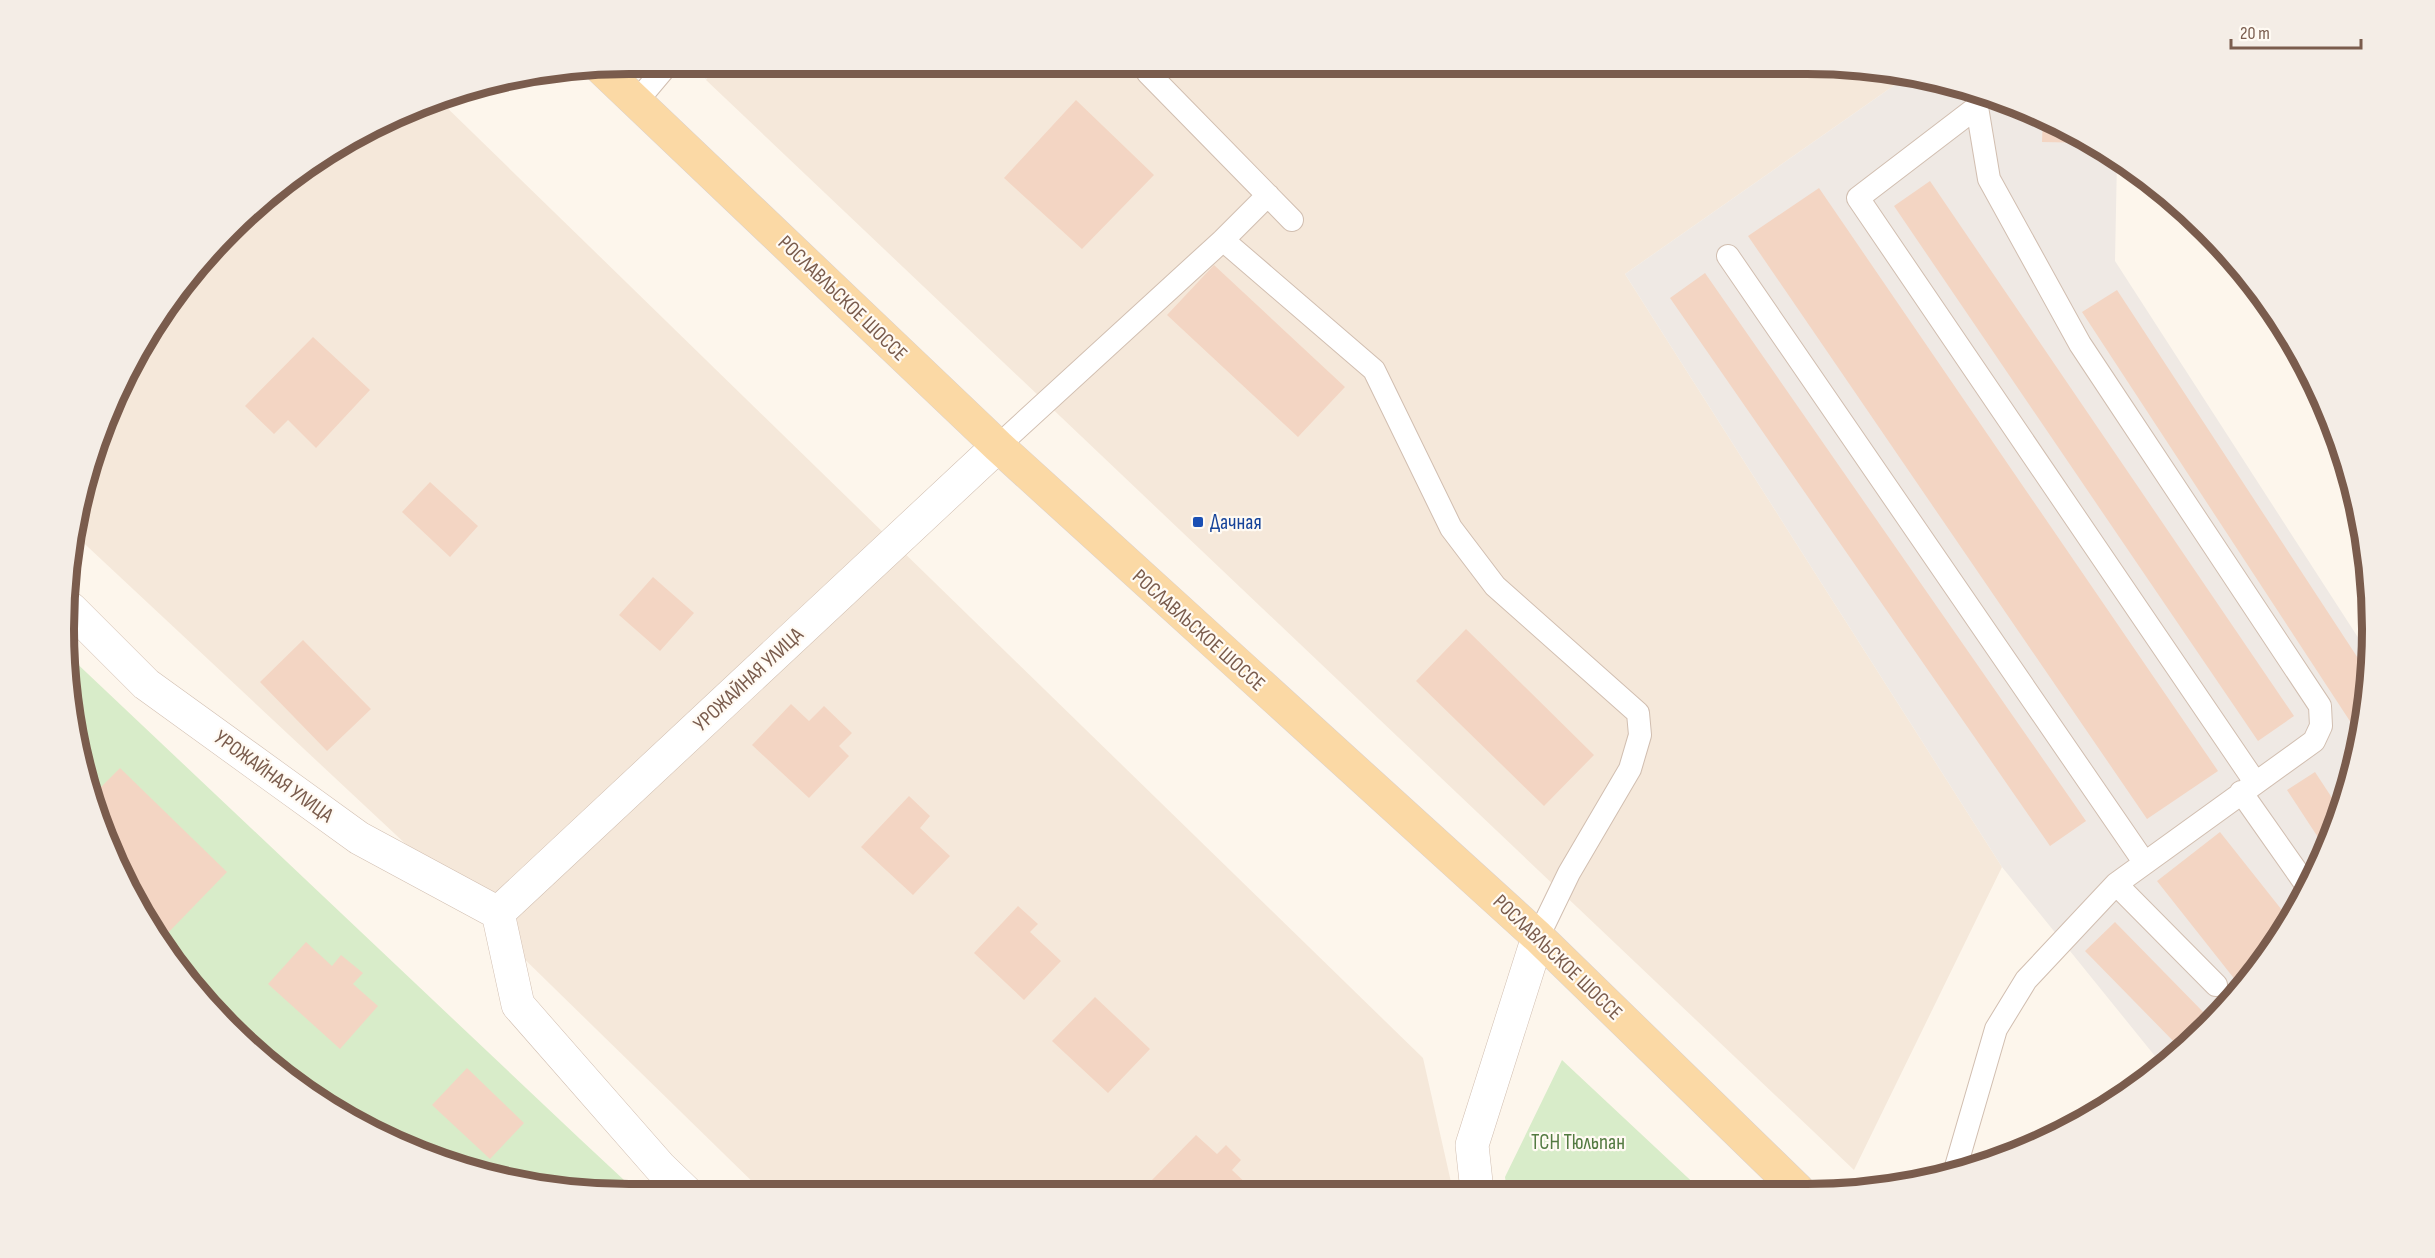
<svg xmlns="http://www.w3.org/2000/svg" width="2435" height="1258" viewBox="0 0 2435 1258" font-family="'Sofia Sans Condensed',sans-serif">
<rect width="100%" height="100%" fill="#fdf6ec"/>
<path fill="#f5e8da" d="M718,63l1125,1 66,11 -284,199 377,593 -148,303 -1148,-1090z
M437,98l986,960 30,133 -689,2 -338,-330 -353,-330 1,-15 32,-106 52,-97 126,-135z"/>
<path fill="#efe9e4" d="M689,63h29l-12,16z
M1909,75l43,7 104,39 61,38 -2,102 255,395 1,10 -18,109 -39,104 -59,95 -92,92 -161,-199 -377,-593z"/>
<path fill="#d8ecc9" d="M69,656l511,483 59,55h-47l-109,-18 -104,-39 -150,-108 -108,-150 -53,-176z
M1562,1060l140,131h-195l-2,-14z"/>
<path fill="#f3d5c3" d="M1076,100l78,75 -72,74 -78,-71z
M2043,116l13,5 36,22 -50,-1z
M1930,181l364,535 -36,25 -364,-535z
M1819,188l399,583 -71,48 -399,-583z
M1214,265l131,122 -47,50 -131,-122z
M1705,273l381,548 -36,25 -380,-548z
M2117,290l252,385 -10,60 -277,-423z
M313,337l57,53 -54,58 -28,-28 -14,14 -29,-28z
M430,482l48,44 -28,31 -48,-45z
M653,577l41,36 -34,38 -41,-36z
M1466,629l128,126 -50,51 -128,-125z
M303,640l68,69 -44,42 -67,-69z
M791,704l18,17 15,-15 28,27 -13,13 10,10 -40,42 -57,-53z
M120,768l107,104 -63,65 -43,-58 -26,-86z
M2315,772l25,38 -15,38 -38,-58z
M909,796l21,20 -10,12 30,28 -37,39 -52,-48z
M2220,832l69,87 -34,55 -15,12 -83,-105z
M1018,906l20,18 -8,8 31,29 -37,39 -50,-47z
M2115,922l95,97 -30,29 -95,-97z
M306,942l26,24 9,-11 22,18 -10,11 25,22 -38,43 -72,-65z
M1095,997l55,52 -42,44 -56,-52z
M467,1068l57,55 -34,36 -58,-54z
M1196,1135l21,19 9,-9 15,15 -9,10 21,20 -1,2h-87l-13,-12z"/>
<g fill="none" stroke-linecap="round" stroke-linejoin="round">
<defs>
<path id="service" d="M1148,73l144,147
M637,101l32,-38
M1977,107l-119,91 397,584
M1223,240l151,130 77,158 44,58 143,127 2,22 -10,34 -61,104 -31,64
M1728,256l416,606
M998,446l225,-206 45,-45
M2241,792l66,94
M2116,884l100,101
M1955,1170l41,-141 30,-49 90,-96 198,-143 7,-15 -1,-20 -240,-362 -91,-165 -12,-72 3,-14"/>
<path id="minor" d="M71,609l75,75 213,154 139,75 20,92 142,162 28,27
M498,913l500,-467
M1477,1191l-5,-46 66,-208"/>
<path id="primary" d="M601,68l397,378 540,491 260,253"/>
</defs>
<use href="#service" stroke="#d1beb0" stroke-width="24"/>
<use href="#minor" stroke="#d1beb0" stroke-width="34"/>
<use href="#primary" stroke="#dad1cd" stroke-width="34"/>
<use href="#service" stroke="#fff" stroke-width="22"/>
<use href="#minor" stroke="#fff" stroke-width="33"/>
<use href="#primary" stroke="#fbd9a5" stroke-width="33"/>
</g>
<rect fill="#1a4fb4" stroke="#fffaf3" stroke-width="2" x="1192" y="516" width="12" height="12" rx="3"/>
<g text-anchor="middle" stroke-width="4.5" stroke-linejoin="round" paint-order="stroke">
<g font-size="21" fill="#7a5c4d" stroke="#fffaf3">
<text transform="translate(843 298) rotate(44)" y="7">РОСЛАВЛЬСКОЕ ШОССЕ</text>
<text transform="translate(1199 630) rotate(42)" y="7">РОСЛАВЛЬСКОЕ ШОССЕ</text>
<text transform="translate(748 679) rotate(-43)" y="7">УРОЖАЙНАЯ УЛИЦА</text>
<text transform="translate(274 776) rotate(36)" y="7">УРОЖАЙНАЯ УЛИЦА</text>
<text transform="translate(1558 957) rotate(44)" y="7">РОСЛАВЛЬСКОЕ ШОССЕ</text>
</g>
<g font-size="21" fill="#164399" stroke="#fffaf3" text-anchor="start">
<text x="1210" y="529">Дачная</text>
</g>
<g font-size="21" fill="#537a41" stroke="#fffaf3">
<text x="1578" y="1149">ТСН Тюльпан</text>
</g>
</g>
<path d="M0 0H2435V1258H0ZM629 74H1807A555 555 0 0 1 2362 629V629A555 555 0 0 1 1807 1184H629A555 555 0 0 1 74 629V629A555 555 0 0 1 629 74Z" fill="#f4ede6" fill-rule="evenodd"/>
<path fill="none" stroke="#7a5c4d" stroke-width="8" d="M629 74H1807A555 555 0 0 1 2362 629V629A555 555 0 0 1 1807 1184H629A555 555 0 0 1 74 629V629A555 555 0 0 1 629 74Z"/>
<path d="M2231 39v9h130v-9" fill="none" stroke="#7a5c4d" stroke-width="3"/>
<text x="2240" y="39" font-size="18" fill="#7a5c4d" stroke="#fffaf3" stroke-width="4.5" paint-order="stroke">20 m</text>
</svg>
